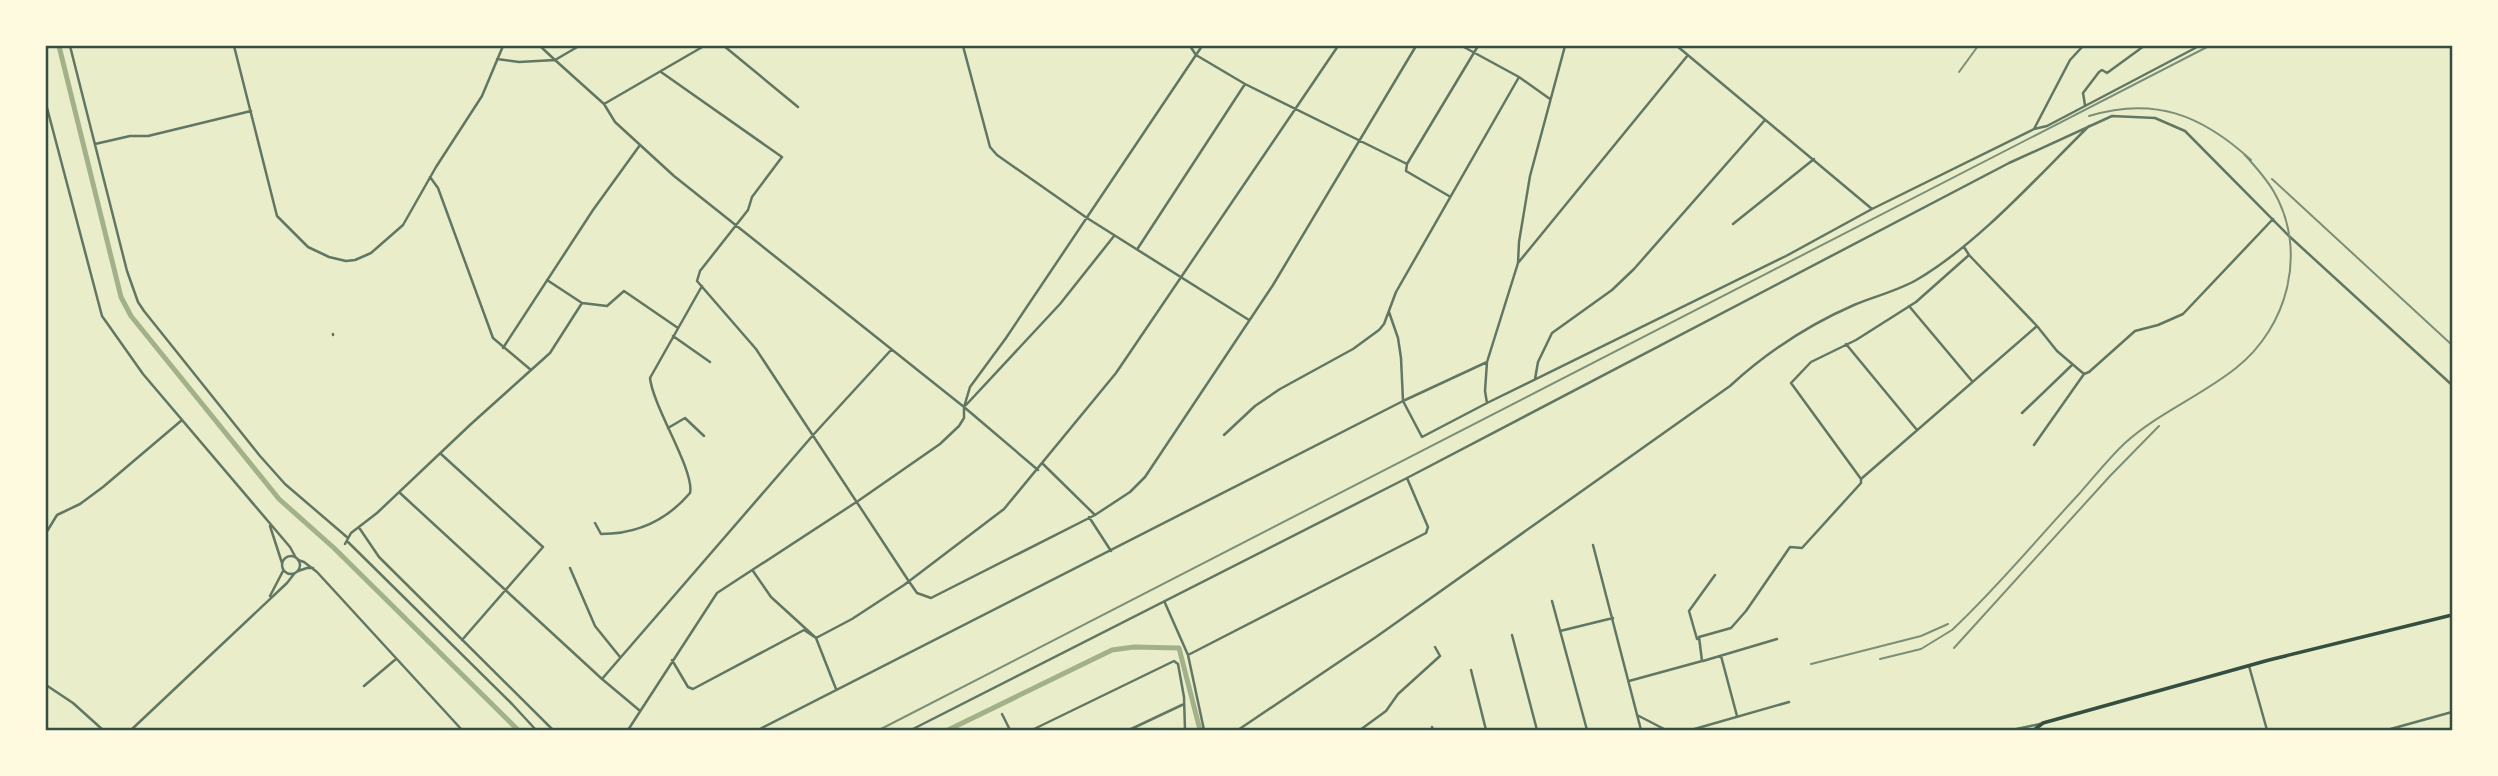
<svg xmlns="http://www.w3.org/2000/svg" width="2498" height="776" viewBox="0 0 2498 776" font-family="Raleway,sans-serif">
<rect width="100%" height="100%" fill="#e9edc9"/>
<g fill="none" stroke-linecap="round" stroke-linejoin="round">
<path stroke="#a3b18a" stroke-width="5" d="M59,46l62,251 10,19 148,183 55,49 184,182
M948,730l164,-80 22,-3 45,1 21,82"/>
<path stroke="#617663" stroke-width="2.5" d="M70,46l57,225 11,31 6,9 116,145 25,28 63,54
M234,46l43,170 31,31 21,10 17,4 9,-1 16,-7 32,-28 33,-58 46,-71 21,-50
M540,46l15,14 24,-14
M724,46l74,61
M963,46l27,101 7,8 90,63 162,102
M1190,46l6,9 49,29 162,80 71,-118
M1462,46l57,31 31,22
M1677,46l195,163
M497,59l22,3 36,-2 49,44 11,18 59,54 290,231 74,63
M661,72l121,85 -30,40 -4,13 -48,61 -3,10 59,68 152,231 9,13 14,5 164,-83 35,-23 15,-15 128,-192 143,-239
M604,104l100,-58
M2085,105l-2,-12 16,-21 3,-2 5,3 37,-27
M2034,129l36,-69 13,-14
M95,144l35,-8h18l103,-25
M1407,164l-1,7 43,25
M430,177l8,11 55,150 38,32
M1733,224l81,-65
M1964,247l5,8 68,71 20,25 27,23
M1138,248l107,-164
M1969,255l-53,47 -60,38 -45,22 -20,21 70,96 176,-153
M1518,263l170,-208
M547,280l35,23 25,3 17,-15 54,37
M1909,306l63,75
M1389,312l9,26 3,20 2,43 19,36 65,-34 299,-147 86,-47 162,-80 13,-3 152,-80
M333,335v-1
M673,336l37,26
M1846,344l71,86
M503,348l90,-138 47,-65
M1535,379l3,-17 14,-29 60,-43 22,-21 131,-149
M1487,403l-2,-12 2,-29
M966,405l94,-101 54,-68
M2022,413l50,-48
M668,428l17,-10 19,18
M1224,435l31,-29 25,-17 73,-40 26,-19 5,-6 12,-32 123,-215
M2034,445l50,-71 5,-2 46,-41 23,-6 25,-11 90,-95
M441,454l102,93 -81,93
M1043,464l52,51
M400,493l202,186
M1089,517l22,34
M595,523l6,11c35,0 66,-14 89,-41 5,-22 -37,-86 -40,-115l52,-92
M360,529l19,28 174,173
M46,533l11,-18 23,-11 23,-17 79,-67
M348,542l164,162 24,26
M345,544l6,-11 26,-20 94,-89 79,-71 32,-50
M1593,545l48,185
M298,560l6,2 13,10 145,158
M570,568l25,58 25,31
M298,571l9,-3h6
M753,571l18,26 45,41 36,-19 52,-34 100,-76 112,-136 222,-327
M1552,601l35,129
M1165,603l23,52 16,75
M1560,631l53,-13
M1512,635l25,95
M1697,639l-8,-28 26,-36
M1188,655l238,-122 2,-6 -21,-49
M1721,656l16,60
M672,660l16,27 5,2 111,-59 12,8 20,51
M1703,661l74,-22
M2249,666l18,64
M1471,670l15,60
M1629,681l73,-20 -3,-24 32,-9 15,-17 44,-64 12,1 59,-65v-4
M46,685l27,18 30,27
M364,686l32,-27
M639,710l-37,-31 212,-245 77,-84
M1002,714l8,16
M1637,715l29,15
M1432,727l1,3
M628,730l89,-137 141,-92 82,-57 19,-18 5,-8v-11l6,-20 36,-49 196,-292
M758,730l645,-329 84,-39 31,-99 1,-21 11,-66 35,-130
M911,730l496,-252 602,-315 103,-47 43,2 30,13 104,105 163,149
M1032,730l142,-69 4,3 6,33 1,33
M1129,730l55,-26
M1238,730l138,-93 354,-251c36,-33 78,-61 124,-81 21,-9 44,-14 64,-26 61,-36 120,-103 171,-153
M1360,730l26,-19 12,-17 42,-38 -5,-9
M1691,730l98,-28
M2012,730l28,-6
M2387,730l65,-18"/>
<path stroke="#617663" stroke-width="2.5" d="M46,104l56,212 41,58 147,173 6,11
M270,526l12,37
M282 565a9 9 0 1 1 18 0a9 9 0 1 1-18 0Z
M270,596l13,-25
M131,730l156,-147 7,-9"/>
<path stroke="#344e41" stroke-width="3.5" d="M2034,730l9,-7 226,-63 183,-45"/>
<path stroke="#7c8e77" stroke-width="2" d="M1787,47l1,-1
M1959,72l19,-26
M2089,116c65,-20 113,-1 162,44
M2272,179l180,166
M1954,648l156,-172 49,-50
M1880,659l41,-10 31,-19c45,-42 85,-91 127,-136 15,-17 30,-36 46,-51 33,-30 76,-47 111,-75 52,-41 72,-117 38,-176 -8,-14 -19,-26 -30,-38
M1811,664l110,-28 27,-12
M879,730l1330,-684"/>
</g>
<rect width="2498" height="776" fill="none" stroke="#fefae0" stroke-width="94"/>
<rect x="47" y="47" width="2404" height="682" fill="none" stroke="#344e41" stroke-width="2.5"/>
</svg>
